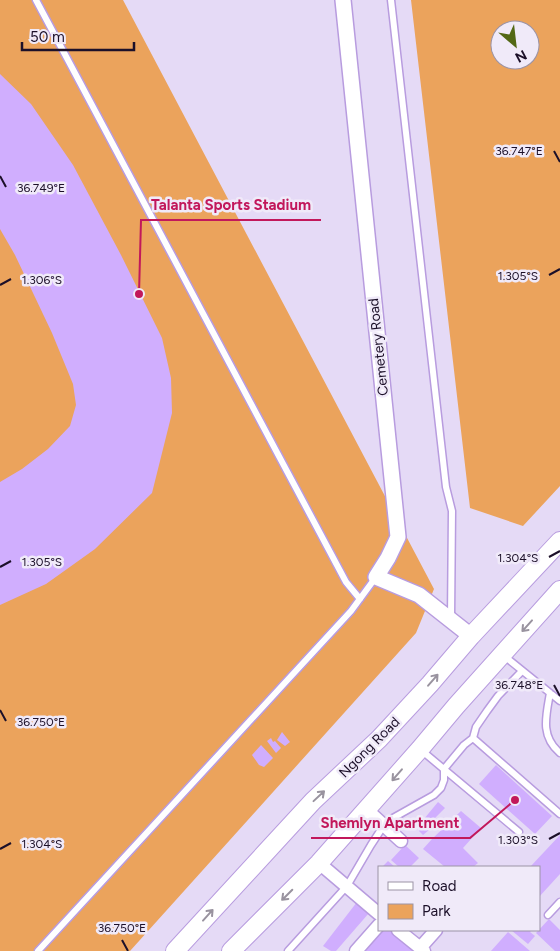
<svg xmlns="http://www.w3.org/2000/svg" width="560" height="951" viewBox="0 0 560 951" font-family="Figtree,sans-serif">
<rect width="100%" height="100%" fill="#e5daf6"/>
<path fill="#eba35c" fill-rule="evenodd" d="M0,0h123l311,589 -18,44 -286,318h-130z
M411,0h149v486l-37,40 -53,-18zM500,30h30v30h-30z"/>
<path fill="#d0aefe" d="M0,74l31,30 42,61 48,90 41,83 9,40 1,35 -20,80 -57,56 -49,35 -46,21v-123l22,-13 26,-20 22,-23 6,-21 -3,-21 -21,-51 -37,-78 -15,-26z
M282,732l8,10 -5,4 -8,-6z
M271,738l2,4 2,-1 6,7 -5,5 -9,-12z
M261,745l12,13 -9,9 -5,-2 -7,-10z
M496,765l56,51 -17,18 -56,-50z
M438,802l7,6 -10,10 3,2 -9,10 -6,5 -4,-4 3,-4 -3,-2z
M461,811l20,17 -18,20 15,15 -5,4h-28l-22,-18 9,-10z
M560,835v39l-21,23v-30h-9z
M405,845l14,13 -9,9h-11l-8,-7z
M388,861l7,6h-13z
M357,902l12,11 -33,38h-5l-8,-5z
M549,919l11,11v21h-5l-19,-18z
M379,930h17l22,21h-59z
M511,930h21l-2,2 5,4 -7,8z
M508,932l22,19h-39z"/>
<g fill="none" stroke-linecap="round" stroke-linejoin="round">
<defs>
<path id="service" d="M36,0l310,582 14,17
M391,0l55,487 6,24 -1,107
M503,655l57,46
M550,693c-4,23 -10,43 10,60
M473,738l87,76
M421,750l98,82
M548,915l12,-13
M38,951l313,-340 25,-34
M288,951l59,-65 24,-41 13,-20 9,-7 41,-23 7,-7 3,-8v-11l20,-24 9,-7 3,-11 11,-16 11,-15 24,-25"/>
<path id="minor" d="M366,809l35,32
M319,863l60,51
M398,930l26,21
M420,948l16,-18
M356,951l23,-26"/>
<path id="tertiary" d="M343,0l55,537 -10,21 -12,19 43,18 52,41"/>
<path id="secondary" d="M175,951l138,-150 66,-62 51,-55 41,-48 89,-95
M231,951l88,-88 101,-114 36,-43 104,-116"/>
</defs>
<use href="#service" stroke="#b89cdf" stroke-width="9"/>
<use href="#minor" stroke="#b89cdf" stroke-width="15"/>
<use href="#tertiary" stroke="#b89cdf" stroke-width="18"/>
<use href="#secondary" stroke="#b89cdf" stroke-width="20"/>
<use href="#service" stroke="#fff" stroke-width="6"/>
<use href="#minor" stroke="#fff" stroke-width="12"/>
<use href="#tertiary" stroke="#fff" stroke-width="15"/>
<use href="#secondary" stroke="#fff" stroke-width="18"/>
</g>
<defs><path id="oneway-shaft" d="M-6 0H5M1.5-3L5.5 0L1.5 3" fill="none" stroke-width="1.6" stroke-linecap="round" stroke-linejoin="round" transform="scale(1.25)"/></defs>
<g stroke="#99939f">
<use href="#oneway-shaft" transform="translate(527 626) rotate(132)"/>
<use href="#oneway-shaft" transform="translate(433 680) rotate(-49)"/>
<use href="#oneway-shaft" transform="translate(397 775) rotate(131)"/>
<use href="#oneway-shaft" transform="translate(319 796) rotate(-43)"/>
<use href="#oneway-shaft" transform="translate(287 895) rotate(135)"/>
<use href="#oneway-shaft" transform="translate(208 915) rotate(-48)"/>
</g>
<path fill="none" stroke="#1c1029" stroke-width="2" d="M554,151l6,11M0,176l6,11M549,275l11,-6M0,285l11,-6M549,557l11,-6M0,567l11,-6M554,685l6,11M0,710l6,11M549,839l11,-6M0,849l11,-6M122,940l6,11"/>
<g text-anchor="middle" stroke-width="5" stroke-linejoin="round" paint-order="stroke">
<g font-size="14" fill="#1c1029" stroke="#f0eaf9">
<text transform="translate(378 347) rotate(-96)" y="5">Cemetery Road</text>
<text transform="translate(369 747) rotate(-45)" y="5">Ngong Road</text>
</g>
</g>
<g font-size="12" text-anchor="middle" fill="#1c1029" stroke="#f0eaf9" stroke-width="5" stroke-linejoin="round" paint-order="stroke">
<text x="519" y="155">36.747°E</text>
<text x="41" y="192">36.749°E</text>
<text x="518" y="280">1.305°S</text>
<text x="42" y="284">1.306°S</text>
<text x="518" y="562">1.304°S</text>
<text x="42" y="566">1.305°S</text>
<text x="519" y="689">36.748°E</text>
<text x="41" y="726">36.750°E</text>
<text x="518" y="844">1.303°S</text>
<text x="42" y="848">1.304°S</text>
<text x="122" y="932">36.750°E</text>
</g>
<path fill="none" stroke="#c2185b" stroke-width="2" d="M139 294L141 220H321M515 800L470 838H311"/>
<g fill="#c2185b" stroke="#f0eaf9" stroke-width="2">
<circle cx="139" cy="294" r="5"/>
<circle cx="515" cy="800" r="5"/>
</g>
<g font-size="15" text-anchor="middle" font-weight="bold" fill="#c2185b" stroke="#f0eaf9" stroke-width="5" stroke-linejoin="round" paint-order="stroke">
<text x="231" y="210">Talanta Sports Stadium</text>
<text x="390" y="828">Shemlyn Apartment</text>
</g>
<rect x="378" y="866" width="162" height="65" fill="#f0eaf9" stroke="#9b93a6"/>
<rect x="388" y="882" width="25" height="8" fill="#ffffff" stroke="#9b93a6"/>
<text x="422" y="891" font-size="15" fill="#1c1029">Road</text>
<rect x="388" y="904" width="25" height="15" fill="#eba35c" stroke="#9b93a6"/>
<text x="422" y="916" font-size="15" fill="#1c1029">Park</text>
<g transform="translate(515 45) rotate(152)"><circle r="24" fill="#f0eaf9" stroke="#9b93a6"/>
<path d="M0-4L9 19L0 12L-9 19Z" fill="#536816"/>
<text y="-8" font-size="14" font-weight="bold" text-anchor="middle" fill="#1c1029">N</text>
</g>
<path d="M22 42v8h112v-8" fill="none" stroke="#1c1029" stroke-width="2.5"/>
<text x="30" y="42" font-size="15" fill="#1c1029" stroke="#f0eaf9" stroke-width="4" paint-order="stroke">50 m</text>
</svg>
